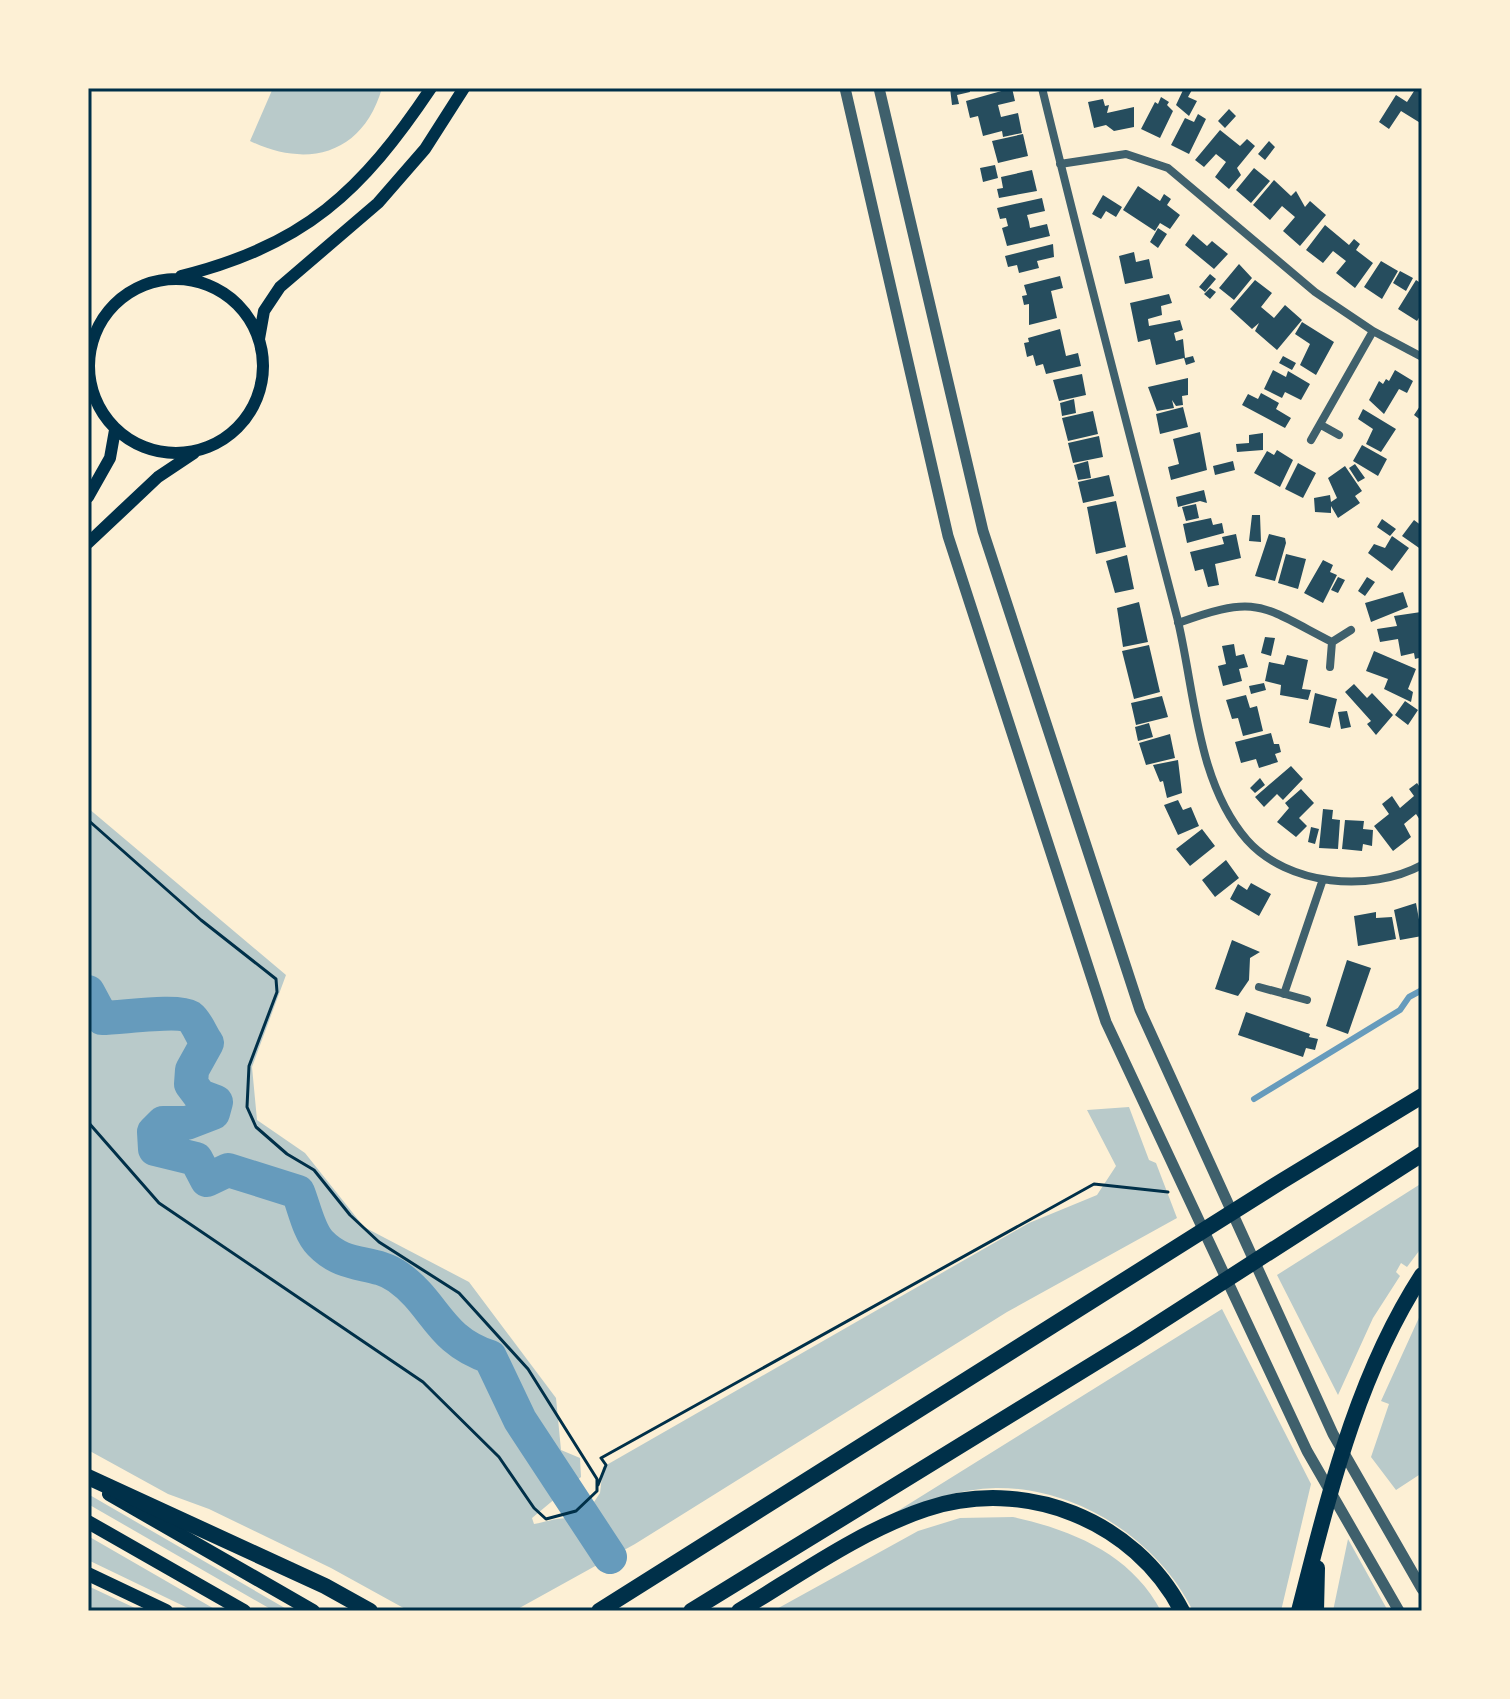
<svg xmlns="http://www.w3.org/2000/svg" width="1510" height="1699" viewBox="0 0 1510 1699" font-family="'Work Sans',sans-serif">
<rect width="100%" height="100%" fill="#fdf0d5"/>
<path fill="#b9caca" d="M273,88h109c-19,66 -74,81 -132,53z
M88,808l198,167 -34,92 5,53 48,33 59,74 105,55 87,116 5,52 19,8 1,19 -49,41 2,6c20,-3 36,-13 50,4l9,-6 -5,-11 12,-18 3,-26 426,-244 68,-28 19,-29 -29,-56 42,-3 20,53 7,3 21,55 -170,94 -372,232 -121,67h-105l-78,-43 -122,-59 -41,-15 -80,-44z
M1422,1183v64l-15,20 -6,-4 -5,9 4,4 -27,42 -35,77 -61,-120z
M1222,1309l89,175 -30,127h-88c-35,-71 -116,-124 -197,-123 -36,1 -67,12 -100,24z
M1422,1311v162l-26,17 -25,-33 18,-53 -8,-3z
M88,1494l202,117h-16l-186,-107z
M1013,1517c59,13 118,37 148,94h-388l145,-80 42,-13z
M88,1536l130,75h-24l-106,-51z
M1348,1539l40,72h-55z
M88,1586l49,23 4,2h-53z"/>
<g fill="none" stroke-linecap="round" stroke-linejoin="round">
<path stroke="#669bbc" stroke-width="6" d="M1254,1099l146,-89 9,-13 13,-7"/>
<path stroke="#669bbc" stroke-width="34" d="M88,992l14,26c19,0 75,-9 88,-1 7,5 11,18 17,26l-15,27 -1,14 9,12 16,6 -3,11 -26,10h-24l-9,9 1,17 41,10 11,21 21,-10 70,22c6,15 11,40 22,51 26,27 52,16 78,34 38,27 40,63 92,80l30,63 90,137"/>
</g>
<path fill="#264d5e" d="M950,88h19l1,4 -13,3 2,9 -7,1z
M1012,88l3,13 -17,4 3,12 17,-4 4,20 -19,4 -1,-6 -19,5 -5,-20 -8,2 -4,-17z
M1184,88h9l-5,9 9,4 -8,15 -13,-11z
M1416,88h6v36l-21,-13 -12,18 -10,-7 17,-27 11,7z
M1161,97l8,5 -2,3 6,6 -13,27 -19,-9 14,-27 3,2z
M1103,99l2,7 4,-1 -2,8 27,-6v20l-20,4 -8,-6 -12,3 -6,-26z
M1229,109l7,7 -11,12 -7,-7z
M1198,114l8,5 -17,35 -18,-9 14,-27 9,4z
M1220,130l20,16 7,-7 8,7 -18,22 4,7 -12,14 -14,-12 11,-15 -10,-8 -12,13 -9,-7z
M1023,134l5,22 -30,7 -6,-22z
M1269,141l6,6 -10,13 -7,-6z
M995,165l3,13 -15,4 -3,-14z
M1254,168l16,13 -19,22 -15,-13z
M1032,170l5,21 -38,7 -2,-9 6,-1 -2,-11z
M1274,180l17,16 5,-5 9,16 5,-6 16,14 -26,31 -17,-15 12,-14 -13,-11 -12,14 -17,-15z
M1138,186l22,15 4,-7 7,5 -4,6 13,10 -10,14 -10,-6 -5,8 -32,-21z
M1103,195l19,12 -6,10 -10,-6 -5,8 -9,-5z
M1042,198l3,13 -18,4 2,7 1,6 17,-4 3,12 -43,10 -5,-18 6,-2 -2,-8 -6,1 -3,-11z
M1325,225l24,20 5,-6 6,5 -4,6 17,13 -18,25 -19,-15 10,-12 -13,-10 -10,12 -17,-13z
M1158,228l9,6 -9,14 -8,-6z
M1193,234l14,12 5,-5 16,13 -14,15 -29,-24z
M1053,244l1,13 -17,4 2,7 -20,5 -2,-8 -9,2 -3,-11z
M1134,252l2,10 13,-3 4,19 -28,6 -6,-28z
M1381,261l17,10 -16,28 -18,-12z
M1239,264l13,14 -18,22 -15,-12z
M1400,271l13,7 -7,13 -13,-8z
M1210,274l6,5 -11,13 -6,-5z
M1060,276l3,12 -12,3 6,27 -28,7v-21l-5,1 -2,-9 5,-1 -3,-10z
M1255,280l17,13 -11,14 13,11 11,-13 17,15 -25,30 -22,-19 4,-8 -7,6 -22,-20z
M1416,280l6,4v29l-5,8 -19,-12z
M1210,288l6,4 -6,7 -6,-5z
M1169,294l3,9 -11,3 1,9 -14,4 1,7 31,-6 3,10 -9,3 2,8 7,-2 2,19 8,-2 2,6 -9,3 -2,-7 -28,7 -6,-26 -12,3 -8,-39z
M1302,322l32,20 -18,33 -16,-10 10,-21 -15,-10z
M1060,329l6,27 12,-3 3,13 -35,8 -3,-10 -7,2 -3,-11 -6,2 -3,-14 5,-1 -1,-4z
M1283,356l13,7 -4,7 -13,-7z
M1273,370l13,7 2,-6 22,13 -9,16 -16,-8 -3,6 -18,-9z
M1395,370l18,11 -6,12 -8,-4 -15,25 -15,-14 10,-19 4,3 3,-5 3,2z
M1082,374l4,21 -27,6 -6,-21z
M1188,378v17l-6,1 1,9 -7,1 -4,-6 2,8 -17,3 -9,-24z
M1261,393l18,10 -3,6 15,9 -6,10 -43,-23 6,-11 10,5z
M1074,399l2,14 -14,3 -2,-13z
M1422,403v18l-8,-6z
M1183,407l5,20 -28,7 -4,-20z
M1363,409l33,20 -15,23 -15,-8 7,-15 -15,-10z
M1093,411l5,23 -30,7 -6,-23z
M1200,432l7,38 -36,10 -3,-13 11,-3 -6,-25z
M1263,433v17l-26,2 -1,-8 13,-1v-8z
M1099,436l4,21 -30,6 -5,-20z
M1362,445l25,14 -9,17 -25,-15z
M1277,450l16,10 -13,27 -26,-14 13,-22 7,4z
M1088,461l3,17 -13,2 -4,-15z
M1233,461l2,9 -20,5 -2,-9z
M1298,463l18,10 -13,25 -18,-9z
M1355,464l10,14 -7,4 -9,-14z
M1345,466l17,25 -7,5 5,7 -22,15 -7,-12v7l-16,-1 -1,-14 16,-3 1,7 6,-4 -9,-20z
M1109,475l5,21 -31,7 -5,-21z
M1204,490l3,13 -7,-2 -22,6 -2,-10z
M1116,501l10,46 -30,7 -9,-47z
M1196,504l3,14 -13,3 -4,-14z
M1252,515h8l1,27 -12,-1z
M1211,518l2,7 9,-2 2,10 -37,10 -4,-19z
M1382,519l14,10 -6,7 -13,-9z
M1414,520l8,6v24l-20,-14z
M1236,534l5,24 -26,6 4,21 -11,2 -5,-18 -8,2 -5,-19 34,-8 -2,-7z
M1269,534l16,4 1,5 -11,38 -20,-5z
M1392,536l17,12 -17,23 -24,-18 6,-9 11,4z
M1286,554l20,5 -8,30 -20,-6z
M1127,555l7,34 -19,4 -9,-32z
M1323,560l10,5 -3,7 7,3 -14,28 -19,-10z
M1338,577l7,3 -7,13 -7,-3z
M1367,577l8,5 -10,14 -7,-5z
M1403,592l5,15 -37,15 -6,-19z
M1139,602l9,40 -25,5 -6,-39z
M1421,612l1,45 -7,2 -1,-6 -13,3 -3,-17 -18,3 -3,-13 20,-3 -3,-10z
M1265,637l10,1 -4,18 -10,-3z
M1234,644l2,12 8,-2 4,13 -9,2 3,12 -19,5 -5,-20 8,-2 -4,-18z
M1149,645l11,47 -26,7 -12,-48z
M1374,651l42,18 -8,20 5,3 -2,10 -27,-13 4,-10 -22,-8z
M1287,655l21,5 -6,29 9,1 -3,10 -28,-5 1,-10 -16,-4 4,-19 15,3z
M1264,683l2,7 -15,4 -2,-8z
M1354,684l13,14 5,-5 21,22 -17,20 -9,-11 4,-3 -26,-29z
M1315,693l22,6 -7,29 -21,-5z
M1246,695l4,13 7,-2 6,25 -20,5 -5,-18 -6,1 -6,-19z
M1162,696l6,21 -32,8 -5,-22z
M1405,701l13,9 -10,15 -13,-10z
M1347,711l4,16 -10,2 -3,-17z
M1149,723l4,14 -15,4 -3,-14z
M1271,733l3,11h5l2,8 -6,2 3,8 -19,6 -3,-9 -15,4 -6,-21z
M1170,734l5,24 -29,7 -7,-22z
M1178,760l4,33 -15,5 -4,-17 -3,1 -7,-17z
M1291,766l12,13 -20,21 -6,-6 -13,13 -9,-10z
M1260,778l5,7 -10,8 -5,-5z
M1417,783l5,7v33l-6,-9 -12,10 7,13 -18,14 -19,-25 15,-12 -7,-10 10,-8 8,12 14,-12 -5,-7z
M1301,789l13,14 -15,15 8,8 -11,11 -19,-15 12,-14 -4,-5z
M1178,800l5,10 8,-3 8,19 -21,9 -14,-30z
M1323,809l10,1 -1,9 8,1 -2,29 -19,-1z
M1345,820l19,1 -1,8 10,1 -1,16 -9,-2 -1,7 -20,-2z
M1311,827l8,2 -4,15 -7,-2z
M1202,829l13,17 -25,20 -14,-17z
M1226,860l13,18 -24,19 -13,-17z
M1251,883l20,11 -12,22 -29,-17 8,-15 9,6z
M1416,903l6,33 -22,4 -6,-30z
M1376,912v6l16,-1 4,22 -38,7 -4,-30z
M1232,940l28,12 -10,6 -1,22 -11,16 -23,-7z
M1347,960l24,8 -23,66 -22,-8z
M1246,1012l64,22 -1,3 9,2 -3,11 -9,-2 -3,9 -65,-22z"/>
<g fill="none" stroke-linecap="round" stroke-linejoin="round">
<path stroke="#003049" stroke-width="3" d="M88,820l113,100 75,59 1,13 -28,74 -2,41 9,20 31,27 27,16 36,45 29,27 80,51 69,76 69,110v12l-21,20 -30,8 -12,-11 -35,-51 -76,-75 -264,-179 -71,-81
M598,1485l8,-20 -5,-7 493,-274 74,8"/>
<path stroke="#3f606c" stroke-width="8" d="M1042,88c43,177 89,353 135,529 18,73 19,164 70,223 41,46 123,53 175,25
M1060,164l66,-10 42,14 147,124 58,39 49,26
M1321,425l18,10
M1311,440l62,-109
M1178,623c80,-29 82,-18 154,19
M1330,667l2,-25 19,-12
M1259,987l48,13
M1284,994l39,-115"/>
<path stroke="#3f606c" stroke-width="11" d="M845,88l103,448 158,486 201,429 92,160
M879,88l104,443 157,479 193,424 89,155"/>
<path stroke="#003049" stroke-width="12" d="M181,276c123,-30 181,-85 250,-188
M89 366a87 87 0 1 1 174 0a87 87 0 1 1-174 0Z
M259,339l5,-28 16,-24 98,-84 47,-54 39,-61
M88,497l22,-39 5,-28
M88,543l70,-66 36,-24"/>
<path stroke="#003049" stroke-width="14" d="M109,1494l204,117
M88,1522l156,89
M88,1574l78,37"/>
<path stroke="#003049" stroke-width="16" d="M88,1477l237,109 45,25
M599,1611l683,-430 140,-85
M691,1611l443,-272 288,-185
M739,1611c60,-36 121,-80 187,-102 98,-33 209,11 256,102
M1299,1611c30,-116 57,-234 123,-336
M1316,1611l1,-43"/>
</g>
<rect width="1510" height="1699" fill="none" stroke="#fdf0d5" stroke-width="180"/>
<rect x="90" y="90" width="1330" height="1519" fill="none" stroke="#003049" stroke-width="3"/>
</svg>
